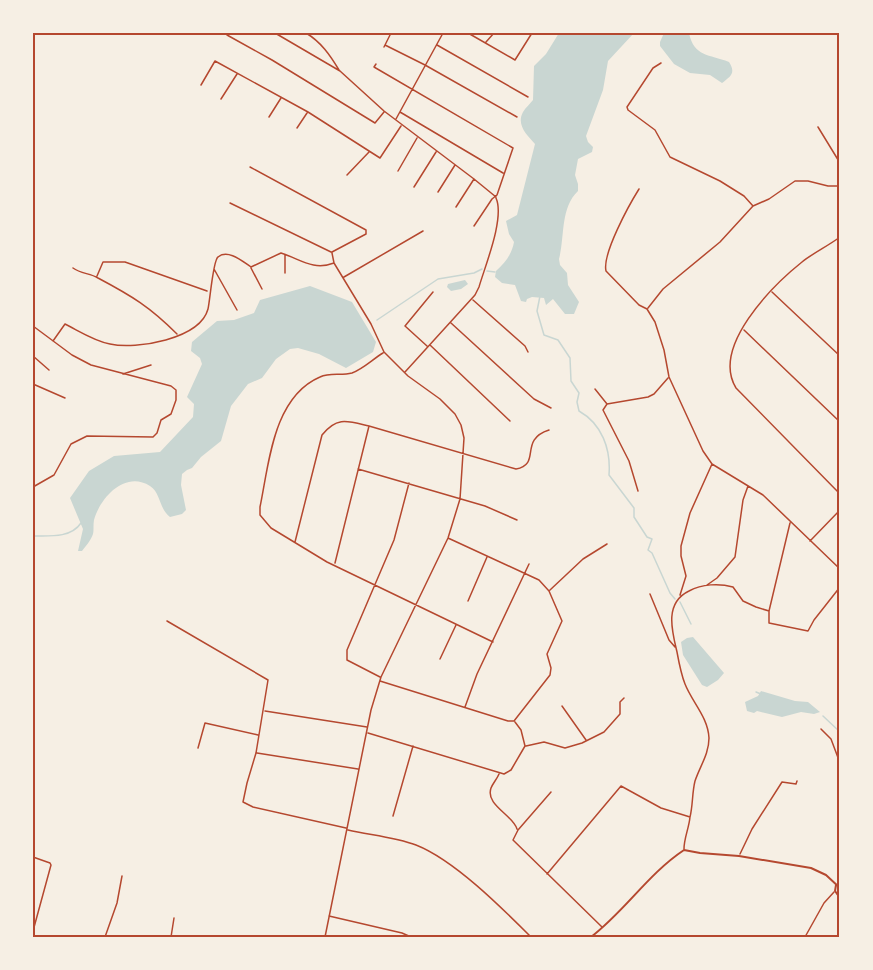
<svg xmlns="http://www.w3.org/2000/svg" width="873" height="970" viewBox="0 0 873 970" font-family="Lato,sans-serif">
<rect width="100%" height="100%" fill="#f6efe4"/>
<path fill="#c9d6d2" d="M559,33h75l-26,28 -5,29 -17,46 2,6 5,5 -1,5 -14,7 -3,16 3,9v7c-18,17 -13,46 -19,68l1,6 7,8 1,12 11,17 -5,12h-9l-12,-15 -7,6 -2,-7 -12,-1 -5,2 -1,3 -5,-1 -6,-16 -13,-2 -7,-6 1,-6c9,-8 16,-17 18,-29l-5,-8 -3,-13 11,-6 18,-71c-8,-9 -19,-19 -12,-32 3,-5 7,-8 10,-12l1,-34 12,-12z
M664,33h25c5,24 20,21 40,29 7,11 2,14 -7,21l-12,-8 -20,-2 -16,-9 -14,-18v-4z
M465,280l3,4 -7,5 -10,2 -4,-4 1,-3z
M310,286l42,16 24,40 -3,10 -27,16 -27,-14 -21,-6 -8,1 -14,10 -14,19 -14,6 -17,22 -10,35 -20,16 -9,11 -5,2 -5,4 -1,11 5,25 -4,4 -12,3c-11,-8 -9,-24 -20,-31 -25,-16 -50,12 -56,34 -1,5 0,10 -1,14 -2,6 -7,12 -11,17h-4l5,-22 -13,-31 19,-27 25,-15 46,-4 33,-35 1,-13 -7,-7 15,-33 -2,-6 -9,-7 1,-9 25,-21 17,-1 20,-7 6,-13z
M693,637l31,36 -6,7 -11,7 -5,-2 -19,-30 -2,-13 6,-4z
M761,691l34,10 13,1 12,10 -6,2 -13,-2 -19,5 -25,-6 -3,2 -7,-2 -2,-9 13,-6z"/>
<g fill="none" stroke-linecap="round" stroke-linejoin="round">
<path stroke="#c9d6d2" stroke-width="1.5" d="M487,271l8,1
M540,296l-3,15 7,24 14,5 12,18 1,23 8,12 -2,9 2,9c23,13 32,38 30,64l25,33v9l13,20 5,2 -4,11 4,3 18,40 5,6
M377,320l61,-41 36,-6 8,-4
M33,536c17,0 38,2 48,-13
M680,602l11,22
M756,692l5,2
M823,716l17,16"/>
<path stroke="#b5482f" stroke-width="1.5" d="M275,33l65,38 44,40 90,68 22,18
M306,33c15,9 24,22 33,37
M468,33l47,27 17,-27
M227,35l45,25 103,63 9,-11
M486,42l8,-9
M385,45l40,20 92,52
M437,45l91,52
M384,47l7,-14
M661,63l-8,5 -26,39 1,3 27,20 15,27 50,24 24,15 9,10
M376,64l-2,3 139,81 -16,47 -5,4 -18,27
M201,85l14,-24 93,51 72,46 21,-32
M221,99l16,-25
M400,112l103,61
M269,117l12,-19
M396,119l47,-86
M818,127l22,36
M297,128l10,-15
M250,167l116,63v4l-34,18
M398,171l19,-33
M347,175l22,-23
M414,187l22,-35
M639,189c-10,16 -37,65 -33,82l33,34 8,4 8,13 9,28 5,27 34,74 9,13 51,31 77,74
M438,192l17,-27
M230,203l101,49
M456,207l18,-28
M840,237c-12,9 -27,16 -38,25 -30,24 -91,85 -66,126l104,106
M332,253l2,10
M285,255v18
M73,268c8,6 17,5 25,10 34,18 52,29 79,56
M251,268l11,21
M214,269l23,41
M97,276l6,-14h22l82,29
M344,277l79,-46
M772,292l68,64
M473,300l52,46 3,6
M648,308l15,-19 57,-47 33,-36 16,-7 26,-18h13l20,5h12
M451,323l83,76 17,9
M33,326l39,29 19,10 80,21 5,4v10l-5,14 -10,6 -4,13 -4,4 -66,-1 -16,8 -17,31 -21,12
M744,330l96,92
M53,341l12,-17c14,7 29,17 45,20 26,6 90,-5 98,-35 2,-8 5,-49 10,-52 10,-8 24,4 33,10l30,-14c19,6 32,18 53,10l37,61 13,28 24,24 32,23 15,15 6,11 3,13 -4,61 -12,39 -67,139 -10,33 -46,227
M430,345l80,76
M427,346l-22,-20 28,-34
M383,353c-10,6 -20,16 -31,20 -11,3 -22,-1 -32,4 -47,20 -51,87 -60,130v8l11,13 56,34 166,80
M33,356l16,14
M405,372l70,-77 4,-8c6,-21 26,-69 17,-89
M123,374l28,-9
M33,384l32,14
M595,389l12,15 -4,6 26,51 9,30
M607,404l41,-7 6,-3 14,-16
M358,469l127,37 32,14
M790,523l-21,88v12l39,8 6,-11 26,-33
M448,538l91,42 10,11 13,30 -15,33 4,14 -1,7 -36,46
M810,541l30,-31
M295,542l27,-107c15,-19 26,-14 47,-9l147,43c26,-5 2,-29 33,-39
M335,563l34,-137
M707,585l10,-7 18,-21 8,-57 5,-14
M550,590l33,-31 24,-15
M650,594l19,46 6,7
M680,595l6,-19 -5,-20v-10l9,-33 22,-49
M468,601l19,-44
M167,621l101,59 -12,73 -9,30 -4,19 10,5 93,21
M440,659l16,-34
M380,677l-33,-17v-10l47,-110 15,-57
M380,681l128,40h6
M562,706l24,34
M465,707l12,-33 52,-110
M265,711l102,16
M821,729l10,10 9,24
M368,733l136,41 7,-4 14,-24 -4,-16 -6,-8
M526,746l18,-4 21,6 17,-5 22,-11 16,-18v-12l4,-4
M198,748l7,-25 53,12
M257,753l101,16
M499,774c-2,5 -6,9 -8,14 -6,17 22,27 26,41
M551,792l-33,38 -5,10 89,87
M840,798v22
M393,816l20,-70
M348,830c22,5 47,7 68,15 38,15 85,62 115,92
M684,849c0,-11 5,-21 6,-32 3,-12 2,-24 5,-36 5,-15 14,-27 14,-43 -1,-21 -17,-36 -24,-54 -4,-10 -6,-21 -8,-32 -5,-21 -13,-49 12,-61 13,-7 30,-8 44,-4l10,14 13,6 13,4
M740,854l12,-25 30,-47 14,2 1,-3
M33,857l17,6 1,2 -18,66
M547,874l74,-88 40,22 29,9
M329,916l73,17 9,4
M105,937l12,-34 5,-27
M171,937l3,-19
M805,937l19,-34 10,-11"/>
<path stroke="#b5482f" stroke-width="2" d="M836,885l-1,6 5,7"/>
<path stroke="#b5482f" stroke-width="2" d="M591,937c34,-26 57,-63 93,-87l16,3 39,3 72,12 15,7 14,13"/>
</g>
<rect width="873" height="970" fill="none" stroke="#f6efe4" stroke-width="69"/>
<rect x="34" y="34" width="804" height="902" fill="none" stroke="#b5482f" stroke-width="2"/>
</svg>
